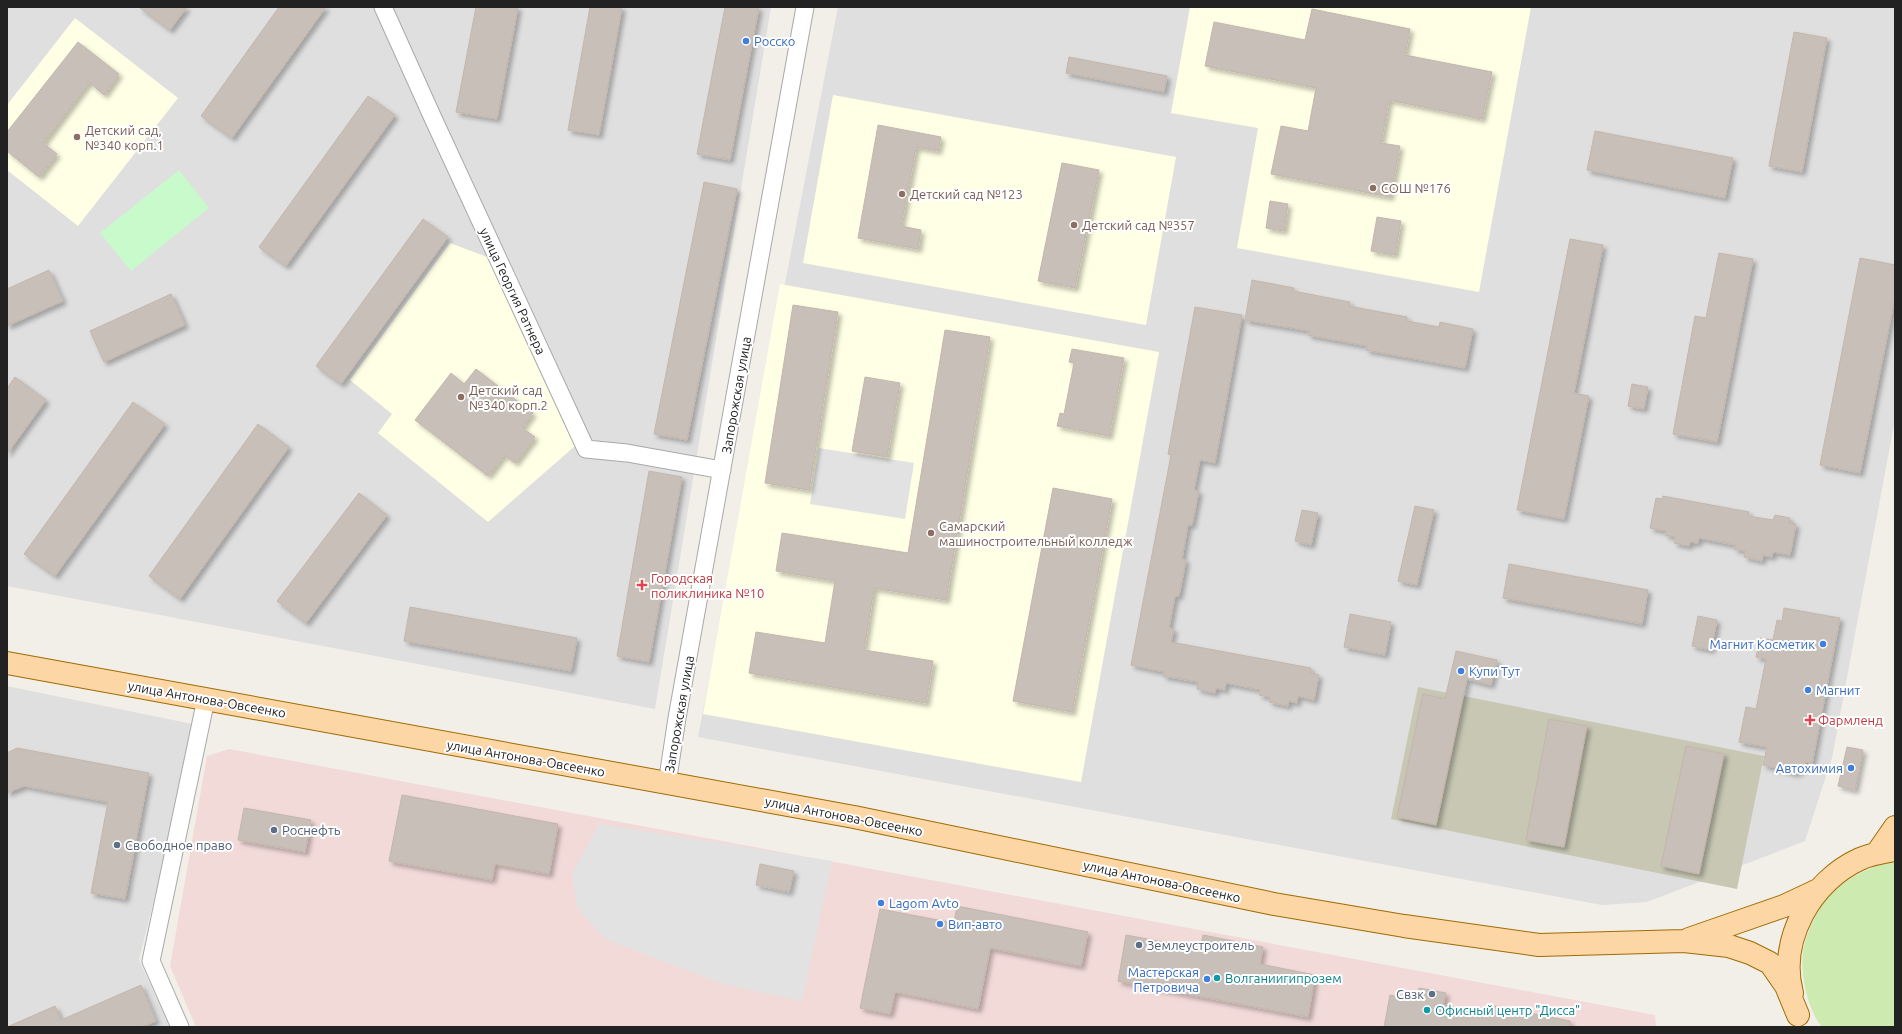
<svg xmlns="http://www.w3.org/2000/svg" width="1902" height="1034" viewBox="0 0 1902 1034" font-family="Ubuntu,sans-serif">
<defs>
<filter id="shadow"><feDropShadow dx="3.5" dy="3.5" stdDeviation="2" flood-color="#0004"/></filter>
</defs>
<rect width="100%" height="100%" fill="#f2efe9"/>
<path fill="#e0dfdf" d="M7,7h764l-116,702 -648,-123z
M838,7h1057v412l-63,339 -27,83 -158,61 -45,3 -904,-168z
M7,686l190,39 -58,235 31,67h-163z"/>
<path fill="#f2dad9" d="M229,749l1426,266 1,12h-1460l-26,-61 37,-210z"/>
<path fill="#ffffe5" d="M1190,7h341l-52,285 -242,-44 21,-120 -87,-15z
M75,18l103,80 -100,128 -71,-56v-65z
M833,95l343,62 -30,168 -343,-62z
M450,243l37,14 88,189 -87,76 -110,-89 14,-19 -42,-34z
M780,284l379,68 -78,430 -378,-68z"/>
<path fill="#c7c7b4" d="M1418,687l346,69 -27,133 -346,-70z"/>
<path fill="#cdebb0" d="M1895,861v166h-73c-15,-18 -22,-53 -19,-76 4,-21 16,-46 32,-61 17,-16 38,-23 60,-29z"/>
<path fill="#c8facc" d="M179,170l30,38 -78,63 -31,-38z"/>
<path fill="#e2e2e2" d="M819,448l95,15 -9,56 -95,-15z
M599,824l233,37 -30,140 -82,-18 -115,-44 -28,-31 -5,-34z"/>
<path fill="#c7bfb8" stroke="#c4b6ab" filter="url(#shadow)" d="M139,7h48l-17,23z
M279,7h47l-94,131 -31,-22z
M476,7h42l-21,112 -41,-7z
M590,7h32l-23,128 -31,-5z
M725,7h34l-29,153 -33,-6z
M1312,9l98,20 -5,26 87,17 -10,47 -93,-19 -8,43 19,3 -10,51 -119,-23 10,-48 27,5 8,-43 -111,-22 9,-44 91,18z
M1794,32l33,6 -25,134 -33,-6z
M78,42l41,32 -15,21 -15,-13 -46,61 14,11 -18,23 -32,-26v-19z
M1069,57l98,19 -3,16 -98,-19z
M368,96l27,19 -109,151 -27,-19z
M878,125l63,12 -3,14 -22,-4 -15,79 20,4 -3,19 -60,-11z
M1595,131l138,27 -8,40 -138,-28z
M1062,163l37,7 -24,118 -37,-7z
M704,182l33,7 -50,251 -33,-6z
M1270,201l18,3 -4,27 -18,-3z
M1377,217l24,4 -6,34 -24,-4z
M423,219l25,18 -107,147 -25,-18z
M1570,239l33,6 -29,148 15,3 -25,123 -47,-9z
M1719,253l34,6 -36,183 -44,-8 22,-118 11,2z
M1860,258l35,7v32l-35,176 -40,-8z
M49,270l14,31 -56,25v-37z
M1252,280l42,8 -1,3 57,11 -1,4 58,11v4l32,6 1,-5 33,7 -8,39 -99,-18 1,-4 -59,-11 1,-4 -64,-11z
M171,294l14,31 -81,37 -14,-31z
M793,305l45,7 -29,178 -44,-7z
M1195,307l47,8 -27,148 -15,-3 -6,30 5,1 -7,34h-4l-6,34 4,1 -7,36h-4l-6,32 5,1 -3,13 140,26v5l8,2 -5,25 -16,-4 -1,7 -8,-2 -1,5 -19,-4 1,-5 -11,-2 2,-5 -35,-7 -1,7 -9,-2 -1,5 -18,-4 1,-7 -35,-6 1,-4 -33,-7 40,-210 -3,-1z
M945,330l45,7 -44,263 -72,-12 -10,62 69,11 -7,42 -177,-30 7,-41 69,11 10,-62 -59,-10 6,-38 126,20z
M1072,349l52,9 -15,78 -52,-10 3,-13 4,1 10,-51 -5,-1z
M476,369l57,44 -11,15 13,9 -20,26 -11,-8 -16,21 -73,-56 36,-47 13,11z
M15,377l31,23 -39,54v-66z
M865,377l35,6 -13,74 -35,-6z
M1632,384l16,3 -4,22 -16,-3z
M133,402l32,22 -110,152 -31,-22z
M258,424l31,23 -109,152 -31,-23z
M649,471l33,6 -33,185 -32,-6z
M1053,488l59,11 -40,213 -59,-11z
M359,493l28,22 -81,108 -29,-22z
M1663,496l86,16 -1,4 25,4 2,-5 15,3 -1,5 7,1 -6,31 -17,-3 -1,5 -9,-2 -1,6 -18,-4 1,-6 -11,-2 1,-4 -36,-7 -1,5 -8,-1 -1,4 -15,-3 1,-6 -10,-2 1,-4 -16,-3 6,-30 6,1z
M1415,506l19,4 -17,75 -19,-4z
M1302,510l16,3 -7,32 -16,-4z
M1509,564l139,26 -6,34 -139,-26z
M410,607l167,31 -6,33 -167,-30z
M1784,608l56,10 -28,146 -6,-2 -7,10 -7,1 -8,-3 -21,-5 4,-18 -28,-5 7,-35 10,2 10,-50 -10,-2 4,-19 13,2 4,-20 5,1z
M1350,614l41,8 -6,33 -41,-8z
M1698,616l19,4 -6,30 -19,-4z
M1456,651l41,9 -6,25 -24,-6 -31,146 -39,-8 26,-123 22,5z
M1549,719l38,7 -23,121 -38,-7z
M1686,746l38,8 -25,120 -38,-8z
M1847,747l16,3 -8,40 -17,-4z
M17,748l132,25 -24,126 -34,-6 17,-91 -84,-16 -17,7v-40z
M402,795l156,29 -9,50 -54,-10 -3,16 -103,-19z
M244,808l67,12 -6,32 -67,-12z
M760,864l34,7 -5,21 -33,-7z
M957,906l131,26 -7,34 -91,-18 -12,61 -83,-17 -5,22 -30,-6 20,-99 74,14z
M1126,935l74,14 3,-14 60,12 -3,17 55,11 -7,42 -190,-36z
M141,985l15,36 -14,6h-135l48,-21 6,14z
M1419,988l27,5 -3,12 50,10 2,-9 75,15v6h-186l6,-32 26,5z"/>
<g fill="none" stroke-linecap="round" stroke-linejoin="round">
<defs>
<path id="minor" d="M383,7l49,109 154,333 41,4 95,17
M667,784l10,-66 128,-711
M180,1027l-29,-66 55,-262"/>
<path id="major" d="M7,663l847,154 420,87 130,22 135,19 145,-4 45,5 21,7 20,10 16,23 12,29
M1877,853l18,-26
M1689,939l95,-33 34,-16
M1792,993c-14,-53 19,-112 68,-134 11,-5 23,-7 35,-9"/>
</defs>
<use href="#minor" stroke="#a9a9a9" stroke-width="19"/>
<use href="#major" stroke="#a06b00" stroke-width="24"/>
<use href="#minor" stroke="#fff" stroke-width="17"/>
<use href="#major" stroke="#fcd6a4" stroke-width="22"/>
</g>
<g fill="#3f7fe0" stroke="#fff" stroke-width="1.5">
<circle cx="746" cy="41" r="4"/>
<circle cx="1823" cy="644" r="4"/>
<circle cx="1461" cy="671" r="4"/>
<circle cx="1808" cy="690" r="4"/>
<circle cx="1851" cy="768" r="4"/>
<circle cx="881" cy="903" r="4"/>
<circle cx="940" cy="924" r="4"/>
<circle cx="1207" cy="979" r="4"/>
</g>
<g fill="#8d6e63" stroke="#fff" stroke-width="1.5">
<circle cx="77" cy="137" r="4"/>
<circle cx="1373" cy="188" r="4"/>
<circle cx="902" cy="194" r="4"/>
<circle cx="1074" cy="225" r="4"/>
<circle cx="461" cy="397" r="4"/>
<circle cx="931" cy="533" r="4"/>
</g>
<g fill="#e0444e" stroke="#fff" stroke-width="1.5">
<path d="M640 579h4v4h4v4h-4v4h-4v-4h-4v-4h4z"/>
<path d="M1808 714h4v4h4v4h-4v4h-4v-4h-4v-4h4z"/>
</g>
<g fill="#5c6f8a" stroke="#fff" stroke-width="1.5">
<circle cx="274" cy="830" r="4"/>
<circle cx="117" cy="845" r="4"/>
<circle cx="1139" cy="945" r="4"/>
<circle cx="1432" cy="994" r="4"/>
</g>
<g fill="#0f9aa8" stroke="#fff" stroke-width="1.5">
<circle cx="1217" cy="978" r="4"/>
<circle cx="1427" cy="1010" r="4"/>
</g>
<g text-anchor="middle" stroke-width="4" stroke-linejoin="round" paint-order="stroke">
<g font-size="13" fill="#366cbe" stroke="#fff" text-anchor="start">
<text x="754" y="46">Росско</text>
<text x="1815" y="649" text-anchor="end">Магнит Косметик</text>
<text x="1469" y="676">Купи Тут</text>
<text x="1816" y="695">Магнит</text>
<text x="1843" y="773" text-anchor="end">Автохимия</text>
<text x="889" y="908">Lagom Avto</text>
<text x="948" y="929">Вип-авто</text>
<text x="1199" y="977" text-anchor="end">Мастерская<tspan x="1199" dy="15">Петровича</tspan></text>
</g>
<g font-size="13" fill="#785e54" stroke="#fff" text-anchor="start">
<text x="85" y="135">Детский сад,<tspan x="85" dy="15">№340 корп.1</tspan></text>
<text x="1381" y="193">СОШ №176</text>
<text x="910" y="199">Детский сад №123</text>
<text x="1082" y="230">Детский сад №357</text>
<text x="469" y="395">Детский сад<tspan x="469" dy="15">№340 корп.2</tspan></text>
<text x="939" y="531">Самарский<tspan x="939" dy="15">машиностроительный колледж</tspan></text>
</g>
<g font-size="13" fill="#222" stroke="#fff">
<text transform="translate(513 291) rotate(65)" y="5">улица Георгия Ратнера</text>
<text transform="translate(736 395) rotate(-80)" y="5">Запорожская улица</text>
<text transform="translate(207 699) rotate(10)" y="5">улица Антонова-Овсеенко</text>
<text transform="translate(679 714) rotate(-80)" y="5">Запорожская улица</text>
<text transform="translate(526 758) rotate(10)" y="5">улица Антонова-Овсеенко</text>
<text transform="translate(844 816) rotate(11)" y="5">улица Антонова-Овсеенко</text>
<text transform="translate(1162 881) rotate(12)" y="5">улица Антонова-Овсеенко</text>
</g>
<g font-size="13" fill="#be3a42" stroke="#fff" text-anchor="start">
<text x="651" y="583">Городская<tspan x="651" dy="15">поликлиника №10</tspan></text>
<text x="1818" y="725">Фармленд</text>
</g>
<g font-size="13" fill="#4e5e75" stroke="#fff" text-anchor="start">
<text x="282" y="835">Роснефть</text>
<text x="125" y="850">Свободное право</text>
<text x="1147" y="950">Землеустроитель</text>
<text x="1424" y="999" text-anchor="end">Свзк</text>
</g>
<g font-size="13" fill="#0d838f" stroke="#fff" text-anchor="start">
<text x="1225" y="983">Волганиигипрозем</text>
<text x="1435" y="1015">Офисный центр "Дисса"</text>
</g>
</g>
<rect width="1902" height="1034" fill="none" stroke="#222222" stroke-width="16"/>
</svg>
